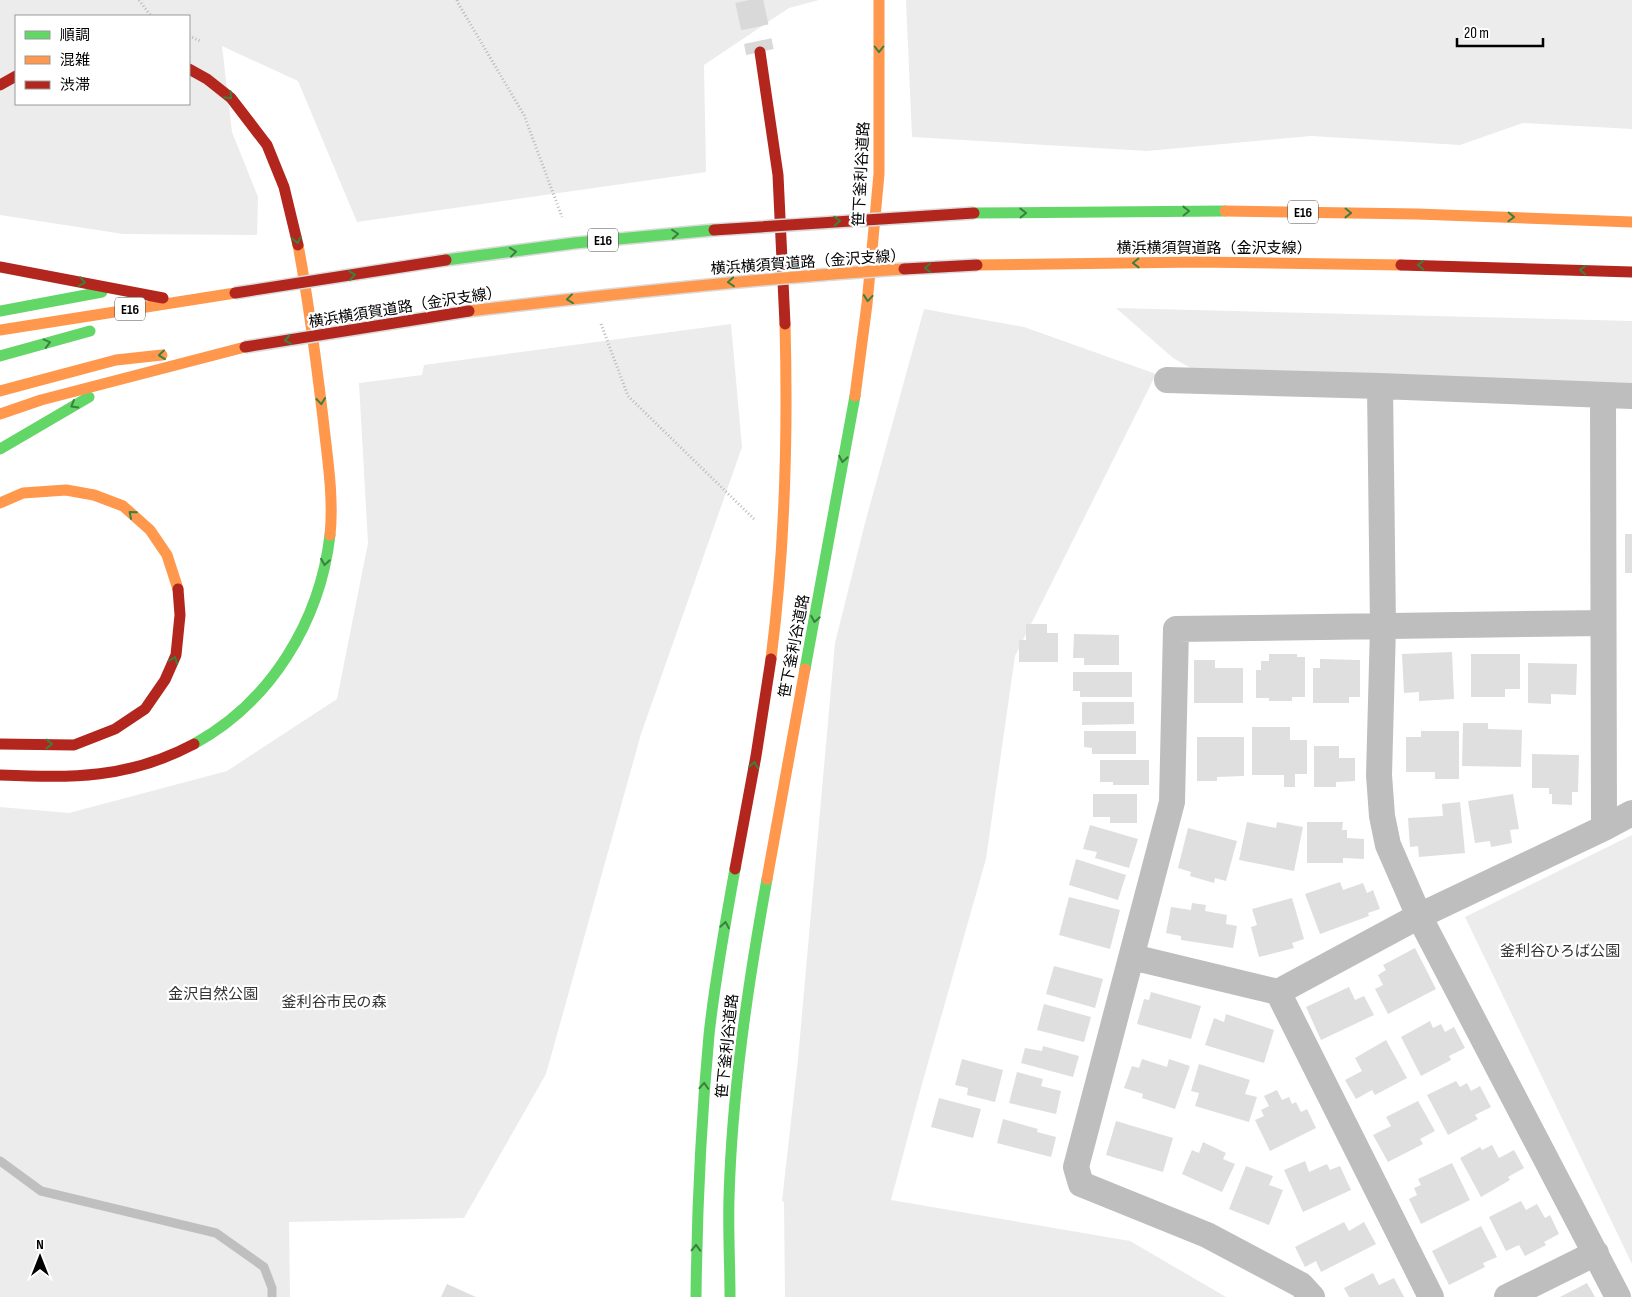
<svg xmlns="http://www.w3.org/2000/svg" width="1632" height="1297" viewBox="0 0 1632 1297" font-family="'Sofia Sans Condensed','Noto Sans JP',sans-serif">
<rect width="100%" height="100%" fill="#fff"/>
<path fill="#ececec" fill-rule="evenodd" d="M0,0h819l-30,8 -85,57 2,107 -349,50 -59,-141 -76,-35 10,86 26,65 -1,38 -134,-1 -123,-19zM16,16h173v88h-173z
M906,0h726v129l-109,-6 -63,22 -149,-9 -164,15 -235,-14z
M1116,308l516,13v68l-426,-12 -33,-19z
M924,309l100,18 132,47 -141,282 -29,203 -64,225 -31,116 239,41 96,56h-441l-1,-95 -2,-1 16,-142 37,-416 30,-120z
M731,324l11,123 -101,287 -95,340 -82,144 -175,4 1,75h-290v-490l69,6 158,-42 110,-72 31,-156 -9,-160 63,-8 2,-10z
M1632,835v429l-167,-347z"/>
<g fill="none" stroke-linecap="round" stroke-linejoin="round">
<path stroke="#bfbfbf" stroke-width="9" d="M0,1161l41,30 175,42 48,34 8,21v9"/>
</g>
<path fill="#dfdfdf" d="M1625,534h7v39h-7z
M1026,624h21v9h11v29h-39v-22h7z
M1074,634l45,1v30h-35v-7h-11z
M1452,652l2,47 -35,2v-9l-15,1 -2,-39z
M1269,654h28v3h8v40h-13v4h-23v-3h-13v-28h5v-9h8z
M1471,654h49v35h-15v8h-34z
M1320,659l40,1v37h-11v6h-36v-35h7z
M1194,660h21v8h28v35h-49z
M1528,663l49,1 -1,31 -25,-1v10l-23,-1z
M1073,672h59v25h-52v-6h-7z
M1082,702h52v22l-52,1z
M1463,723h25v6l34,1 -1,37 -59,-1z
M1252,727h38v13h17v34h-12v13h-11v-12h-32z
M1084,731h52v23h-44v-6l-8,-1z
M1421,731h38v48h-24v-7h-29v-35h15z
M1197,737h47v39l-27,1v4h-20z
M1314,746h25v12h16v23l-19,1v5h-22z
M1532,754l47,1 -1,37h-6v13l-20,-1v-10h-3v-6h-17z
M1100,760h49v25h-36v-3h-13z
M1093,794h44v29h-27v-6h-17z
M1513,794l6,35 -9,1 2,13 -21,4 -1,-6 -15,2 -7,-42z
M1460,802l5,51 -46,4 -1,-11 -8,1 -2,-29 35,-2 -1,-12z
M1247,822l29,6 1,-6 26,5 -9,44 -55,-11z
M1307,822h36l-1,8h5v8l17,1v20l-21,-1v5h-36z
M1090,825l48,14 -9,29 -34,-10 2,-6 -14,-3z
M1188,828l49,13 -11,40 -11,-3 -1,5 -24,-7 1,-4 -13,-4z
M1076,859l50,16 -8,25 -49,-15z
M1340,882l3,8 20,-7 4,10 6,-3 7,19 -12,4 1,3 -49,18 -15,-40z
M1069,897l51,13 -10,39 -51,-14z
M1292,898l12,41 -12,4 2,5 -35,9 -8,-30 6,-2 -5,-16z
M1192,903l14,2 -1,6 22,4 -1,9 11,2 -4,22 -52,-8v-4l-15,-3 5,-26 20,3z
M1415,948l21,41 -48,25 -13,-25 8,-4 -5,-10 8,-5 -3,-5z
M1054,966l49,13 -8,29 -49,-14z
M1349,987l6,13 9,-4 10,19 -53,25 -15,-33z
M1151,992l50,14 -10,33 -54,-15 7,-25 5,1z
M1044,1004l47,13 -7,25 -47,-12z
M1226,1014l48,16 -10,33 -59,-18 9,-27 10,4z
M1430,1021l3,7 8,-4 4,8 9,-5 11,21 -16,8 2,4 -30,16 -20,-39z
M1386,1040l21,38 -32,17 -3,-5 -16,9 -11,-19 17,-9 -7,-13z
M1043,1046l36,10 -6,21 -52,-14 4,-15 17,3z
M962,1059l41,11 -8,32 -28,-7 1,-7 -13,-3z
M1142,1059l25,8 2,-8 21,7 -15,43 -33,-11 1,-4 -19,-6 8,-22 7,2z
M1199,1064l51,16 -5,14 12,3 -8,25 -54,-16 4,-13 -8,-2z
M1017,1072l26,7 -2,7 20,5 -5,23 -47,-11z
M1456,1081l4,6 7,-4 4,8 9,-5 11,21 -16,8 3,4 -30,16 -21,-40z
M1277,1090l5,10 7,-3 3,7 4,-2 5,10 6,-3 9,19 -46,23 -15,-31 9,-4 -3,-6 8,-4 -5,-10z
M939,1098l42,11 -8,29 -42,-11z
M1418,1101l17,30 -15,8 3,5 -35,18 -15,-27 18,-9 -5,-9z
M1003,1119l35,10 -1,3 19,5 -5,20 -54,-14z
M1116,1121l57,17 -10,34 -57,-17z
M1203,1142l23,11 -3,6 12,5 -13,28 -40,-18 10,-24 7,3z
M1492,1145l7,13 15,-8 10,18 -16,9 2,3 -29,17 -21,-39 20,-11 2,3z
M1305,1161l4,11 18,-8 3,6 10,-4 11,24 -48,22 -19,-42z
M1452,1163l18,37 -49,24 -12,-25 8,-4 -3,-7 7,-3 -3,-6z
M1246,1166l27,10 -4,9 14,5 -14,35 -40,-16z
M1521,1201l5,9 11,-6 8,14 5,-3 9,19 -15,8 2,3 -21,11 -6,-11 -13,6 -17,-34z
M1344,1222l5,9 15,-9 12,22 -55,28 -5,-11 -11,6 -10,-20z
M1481,1226l16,31 -14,6 2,4 -36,18 -17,-34z
M1373,1273l6,12 15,-7 10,19h-55l-5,-9z
M1587,1283l8,14h-35z
M447,1284l29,13h-35z"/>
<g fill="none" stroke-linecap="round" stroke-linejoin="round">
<path stroke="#d9d9d9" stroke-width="28" stroke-dasharray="28 14" stroke-linecap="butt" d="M749,0l11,52"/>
<path stroke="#b9b9b9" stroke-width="3" stroke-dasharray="1 2.5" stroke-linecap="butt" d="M139,0l12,16
M457,0l1,3 66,112 38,102
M189,36l11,5
M601,324l27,72 126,123"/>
<path stroke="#bebebe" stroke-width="26" d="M1167,380l213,6 252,10
M1380,386l3,241 -4,148 3,41 6,29 31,71 199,381
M1604,828l28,-15
M1132,957l146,35 141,-76 185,-88 -1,-433
M1278,992l153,305
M1312,1297l-11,-12 -94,-50 -126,-51 -5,-17 96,-365 4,-173 427,-6
M1507,1297l89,-44"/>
<path stroke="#63d668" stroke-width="11" d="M974,213l251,-2
M0,311l102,-19
M0,356l90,-25
M0,449l89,-52
M805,669l50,-273
M194,744c77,-42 126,-123 136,-209
M696,1297c1,-88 5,-175 13,-262 6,-56 16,-111 26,-166
M730,1297c0,-33 -2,-66 -1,-99 3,-107 19,-214 38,-319"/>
<path stroke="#ff974d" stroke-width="11" d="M1225,211l192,3 215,8
M298,245c11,57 18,115 25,173 4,38 11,79 7,117
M977,265l220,-3 204,3
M0,330l235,-37
M0,391l116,-31 46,-5
M855,396l12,-92 12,-130v-174
M0,414l41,-14 204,-53
M0,503l23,-10 43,-3 28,5 29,11 27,24 17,25 11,34
M771,659c14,-110 17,-223 14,-335
M767,879l38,-210"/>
<path stroke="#b3261e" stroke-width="11" d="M760,52l18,123 7,149
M189,69l18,10 24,19 36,47 17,42 14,58
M0,85l16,-9
M1401,265l231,7
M0,267l163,31
M0,744l74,1 41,-16 30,-20 20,-29 11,-25 4,-40 -2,-26
M0,775c73,3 128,4 194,-31
M735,869l21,-113 15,-97"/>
<defs>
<path id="fast-bridge" d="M446,260l129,-17 139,-13"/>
<path id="slow-bridge" d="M469,311c144,-17 289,-33 435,-42"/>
<path id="jam-bridge" d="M714,230l260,-17
M904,269l73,-4
M235,293l211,-33
M245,347l224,-36"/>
</defs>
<use href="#fast-bridge" stroke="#dbdbdb" stroke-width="14" stroke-linecap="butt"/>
<use href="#slow-bridge" stroke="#dbdbdb" stroke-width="14" stroke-linecap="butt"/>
<use href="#jam-bridge" stroke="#dbdbdb" stroke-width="14" stroke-linecap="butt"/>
<use href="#fast-bridge" stroke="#63d668" stroke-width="11"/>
<use href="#slow-bridge" stroke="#ff974d" stroke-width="11"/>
<use href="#jam-bridge" stroke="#b3261e" stroke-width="11"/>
</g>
<defs><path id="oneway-chevron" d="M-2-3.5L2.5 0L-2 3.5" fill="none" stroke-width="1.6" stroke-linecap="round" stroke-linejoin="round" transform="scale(1.25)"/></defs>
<g stroke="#3b803e">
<use href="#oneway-chevron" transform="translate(879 49) rotate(90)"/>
<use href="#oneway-chevron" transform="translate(229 96) rotate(47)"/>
<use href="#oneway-chevron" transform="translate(1186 211) rotate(-1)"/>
<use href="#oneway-chevron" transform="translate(1023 213) rotate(-1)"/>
<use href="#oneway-chevron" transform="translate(1348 213) rotate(1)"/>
<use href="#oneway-chevron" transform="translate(1511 217) rotate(2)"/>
<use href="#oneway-chevron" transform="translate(837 221) rotate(-3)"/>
<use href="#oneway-chevron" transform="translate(675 234) rotate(-5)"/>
<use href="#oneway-chevron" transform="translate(297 240) rotate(77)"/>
<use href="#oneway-chevron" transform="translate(513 252) rotate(-7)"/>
<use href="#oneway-chevron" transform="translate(1136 263) rotate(179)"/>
<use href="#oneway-chevron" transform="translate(1421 265) rotate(-178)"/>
<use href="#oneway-chevron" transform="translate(928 268) rotate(177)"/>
<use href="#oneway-chevron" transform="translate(1583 270) rotate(-178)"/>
<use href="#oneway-chevron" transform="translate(352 275) rotate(-9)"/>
<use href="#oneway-chevron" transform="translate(82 282) rotate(11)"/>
<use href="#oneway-chevron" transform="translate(731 282) rotate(175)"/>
<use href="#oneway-chevron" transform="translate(868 298) rotate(95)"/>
<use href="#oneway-chevron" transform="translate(570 299) rotate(173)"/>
<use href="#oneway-chevron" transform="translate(288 340) rotate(170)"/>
<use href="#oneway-chevron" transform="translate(47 343) rotate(-15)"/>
<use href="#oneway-chevron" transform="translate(162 355) rotate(174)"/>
<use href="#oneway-chevron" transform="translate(321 401) rotate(84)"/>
<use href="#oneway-chevron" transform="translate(74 405) rotate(150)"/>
<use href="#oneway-chevron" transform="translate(843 459) rotate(100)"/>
<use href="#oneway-chevron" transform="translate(132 514) rotate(-139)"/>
<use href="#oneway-chevron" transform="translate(325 562) rotate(99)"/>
<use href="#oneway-chevron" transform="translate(815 619) rotate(100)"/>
<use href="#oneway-chevron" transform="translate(174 660) rotate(-69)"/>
<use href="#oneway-chevron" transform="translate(49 744) rotate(1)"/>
<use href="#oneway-chevron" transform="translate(754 765) rotate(-80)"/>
<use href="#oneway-chevron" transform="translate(725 925) rotate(-80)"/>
<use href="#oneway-chevron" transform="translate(704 1086) rotate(-86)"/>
<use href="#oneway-chevron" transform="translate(696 1248) rotate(-89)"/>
</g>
<g text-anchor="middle" stroke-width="4.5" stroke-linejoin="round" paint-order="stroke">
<g fill="#fff" stroke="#4c4c4c" stroke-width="1">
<rect x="1288" y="200.5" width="30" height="23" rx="4"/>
<rect x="588" y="228.5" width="30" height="23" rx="4"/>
<rect x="115" y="297.5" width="30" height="23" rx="4"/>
</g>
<g font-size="14" font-weight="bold" fill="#000">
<text x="1303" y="217">E16</text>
<text x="603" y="245">E16</text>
<text x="130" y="314">E16</text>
</g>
<g font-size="15" fill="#000" stroke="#fff">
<text transform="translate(861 174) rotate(-87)" y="5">笹下釜利谷道路</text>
<text x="1214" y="253">横浜横須賀道路（金沢支線）</text>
<text transform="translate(808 262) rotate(-4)" y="5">横浜横須賀道路（金沢支線）</text>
<text transform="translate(405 307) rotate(-9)" y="5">横浜横須賀道路（金沢支線）</text>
<text transform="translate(794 646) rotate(-79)" y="5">笹下釜利谷道路</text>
<text transform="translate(727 1046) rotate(-84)" y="5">笹下釜利谷道路</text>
</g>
<g font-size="15" fill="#333" stroke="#fff">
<text x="1560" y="956">釜利谷ひろば公園</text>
<text x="213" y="999">金沢自然公園</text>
<text x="334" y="1007">釜利谷市民の森</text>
</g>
</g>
<rect x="15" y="15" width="175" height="90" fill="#ffffff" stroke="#999999"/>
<rect x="25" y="31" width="25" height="8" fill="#63d668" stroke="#999999"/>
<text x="60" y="40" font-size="15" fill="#000000">順調</text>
<rect x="25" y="56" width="25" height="8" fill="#ff974d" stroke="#999999"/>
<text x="60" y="65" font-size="15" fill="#000000">混雑</text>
<rect x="25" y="81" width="25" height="8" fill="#b3261e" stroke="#999999"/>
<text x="60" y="90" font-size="15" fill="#000000">渋滞</text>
<g transform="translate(40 1257)" stroke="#ffffff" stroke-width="4" paint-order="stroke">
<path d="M0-4L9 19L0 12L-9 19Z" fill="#000000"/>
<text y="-8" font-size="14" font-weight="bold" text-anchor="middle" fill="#000000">N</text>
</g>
<path d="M1457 38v8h86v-8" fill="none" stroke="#000000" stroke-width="2.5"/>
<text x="1464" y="38" font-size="15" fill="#000000" stroke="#ffffff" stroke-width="4" paint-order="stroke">20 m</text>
</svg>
